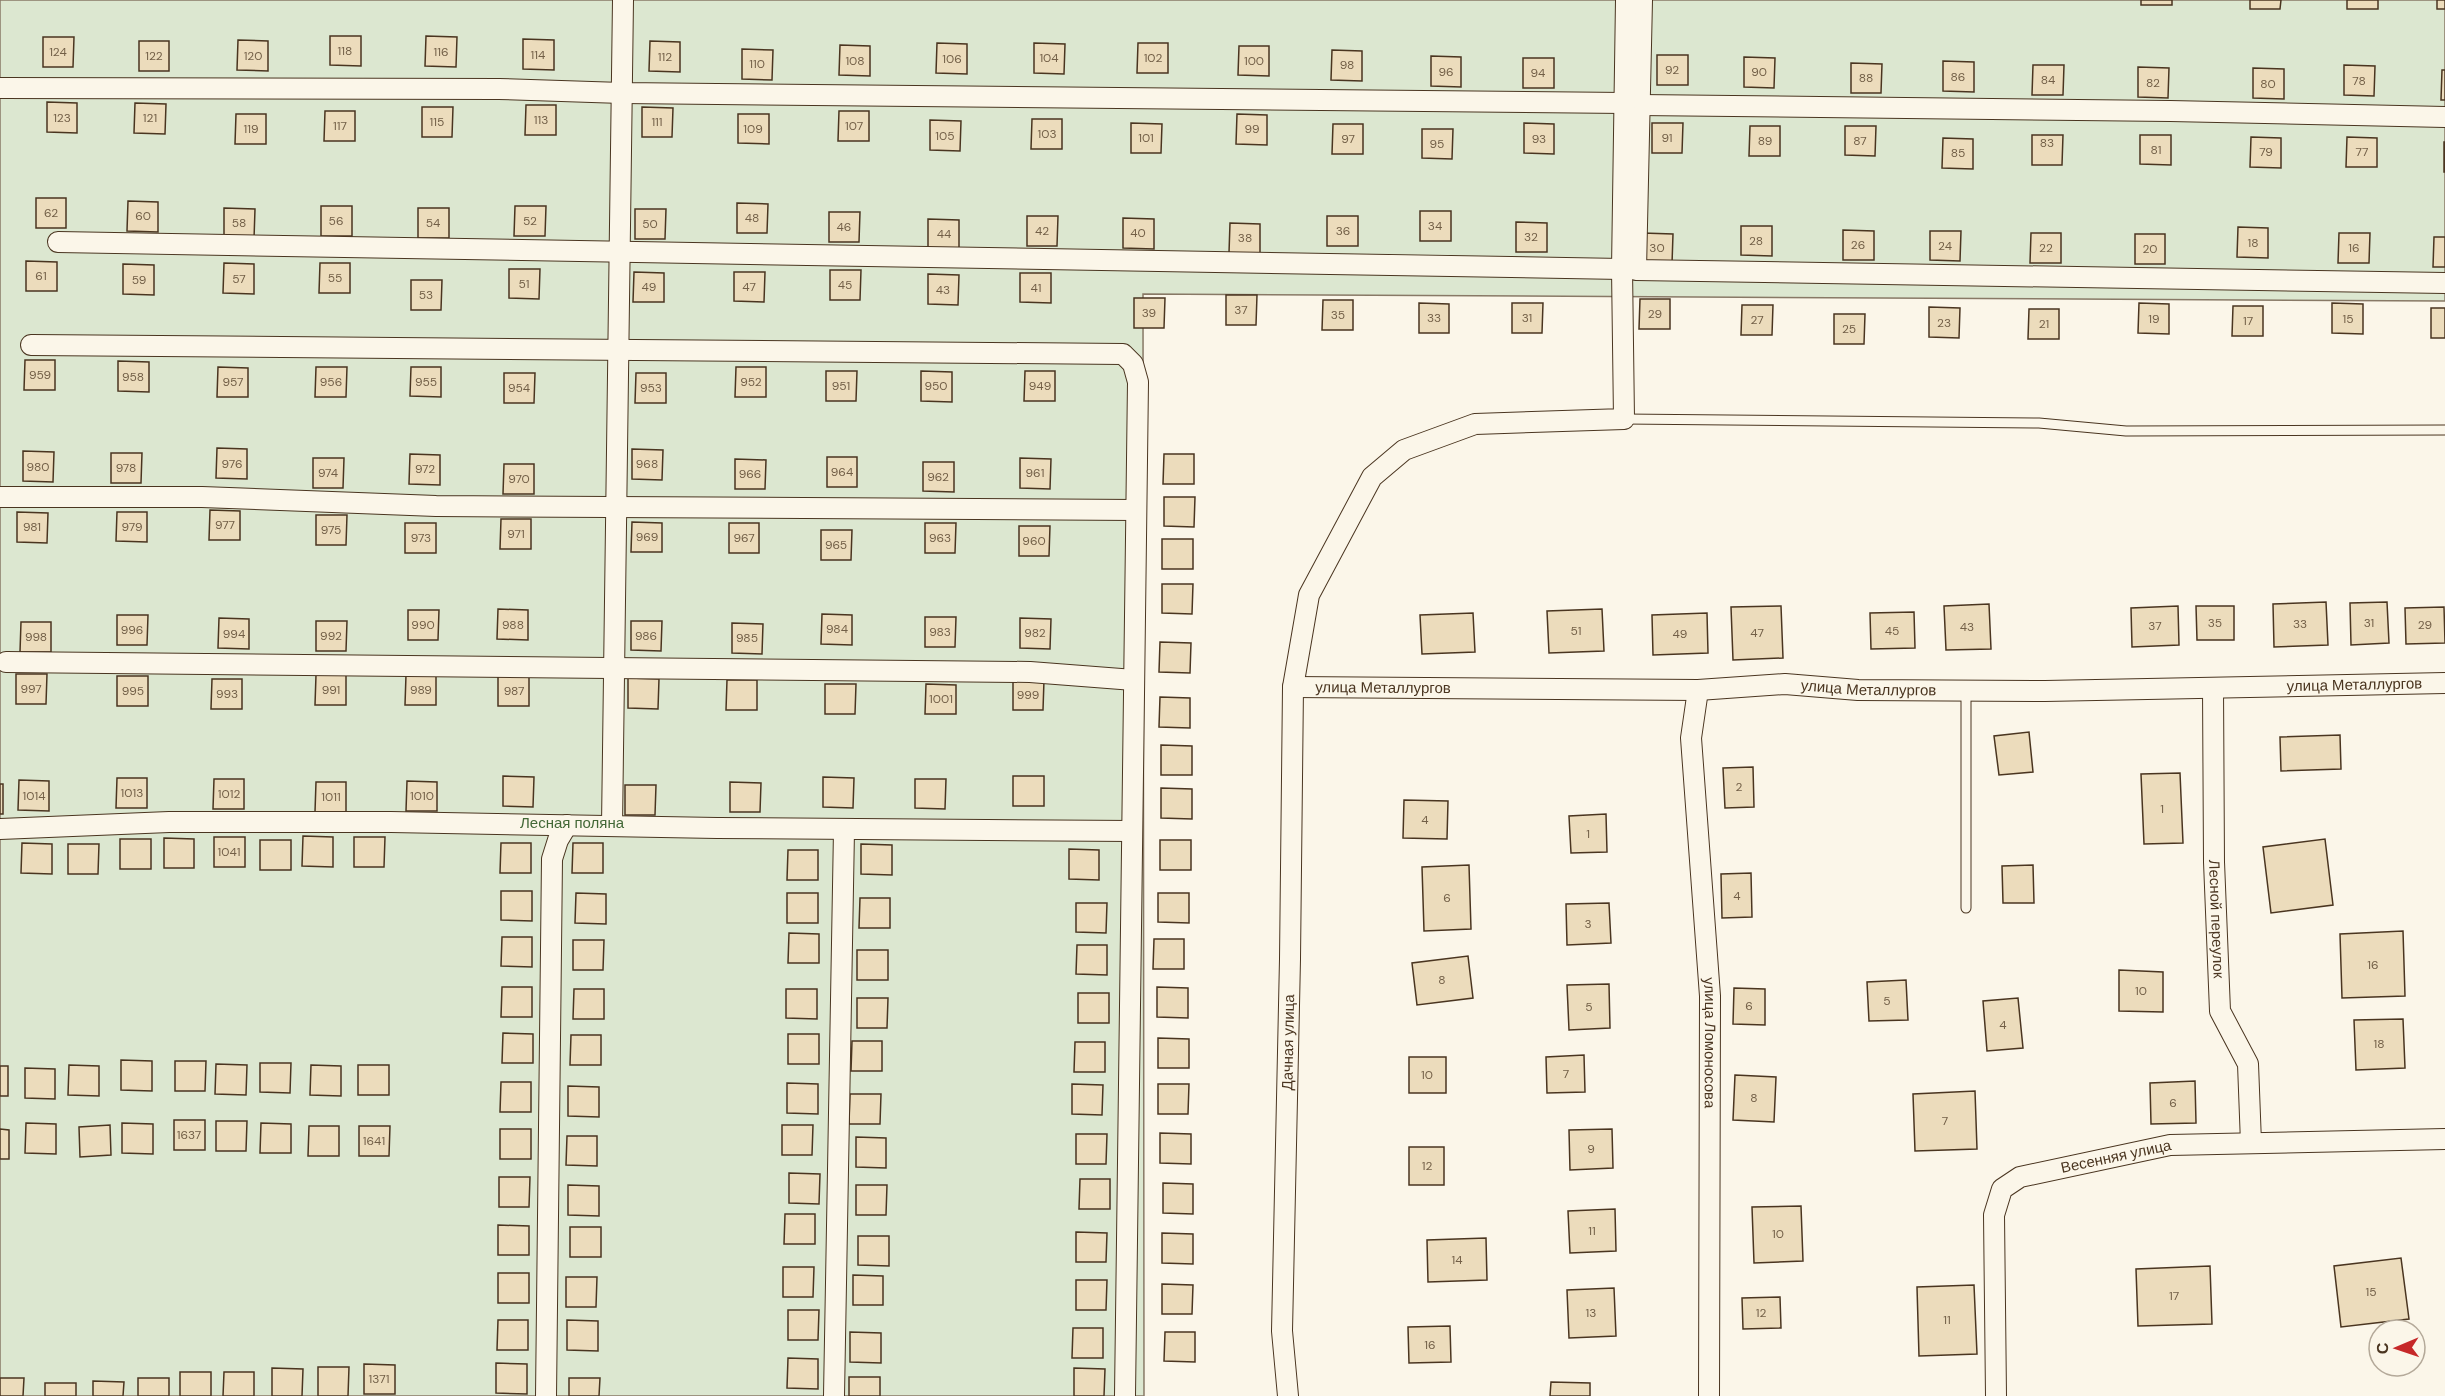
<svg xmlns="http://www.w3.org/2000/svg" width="2445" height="1396" viewBox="0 0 2445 1396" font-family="'DM Sans',sans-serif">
<rect width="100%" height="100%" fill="#fbf6e9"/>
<path fill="#dce7d0" stroke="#887966" stroke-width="1.5" d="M0,0h2445v301l-1302,-7 1,1102h-1144z"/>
<path fill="#ecdcbc" stroke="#4a3520" stroke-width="1.5" d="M2141,0h31v5h-31z
M2250,0h31l-1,9h-30z
M2347,0h31v9h-31z
M2437,0h8v9h-8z
M330,36h31v30l-31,-1z
M426,36l31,1 -1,30 -31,-1z
M43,37h31l-1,30h-30z
M523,39l31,1v30l-31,-1z
M238,40l30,1v30l-31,-1z
M139,41h30v30h-30z
M650,41l30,1v30l-31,-1z
M937,43l30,1v30l-31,-1z
M1034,43l31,1 -1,30 -30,-1z
M1138,43h30v30h-31z
M840,45l30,1v30l-31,-1z
M1239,46h30v30l-31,-1z
M742,49l31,1 -1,30 -30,-1z
M1332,50l30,1v30l-31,-1z
M1657,55h31v30h-31z
M1431,56l30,1v30l-30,-1z
M1744,57l31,1 -1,30 -30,-1z
M1523,58h31v30h-31z
M1943,61l31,1v30l-31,-1z
M1851,63l31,1 -1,29h-30z
M2033,65h31l-1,30h-31z
M2344,65l31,1 -1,30 -30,-1z
M2138,67l31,1 -1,30 -30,-1z
M2253,68l31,1v30l-31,-1z
M2442,70h3v30h-4z
M47,102l30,1v30l-30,-1z
M135,103l31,1 -1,30 -31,-1z
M526,105h30v30h-31z
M422,107h31l-1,30h-30z
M642,107l31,1 -1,29h-30z
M325,111h30v30h-31z
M839,111h30v30h-31z
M236,114h30v30h-31z
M738,114h31v30l-31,-1z
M1237,114l30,1v30l-31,-1z
M1032,119h30v30h-31z
M930,120l31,1 -1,30 -30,-1z
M1131,123l31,1 -1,29h-30z
M1524,123l30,1v30l-30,-1z
M1652,123h31l-1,30h-30z
M1333,124h30v30h-31z
M1750,126h30v30h-31z
M1845,126h31l-1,30 -30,-1z
M1422,129h31l-1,30 -30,-1z
M2032,135h31l-1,30h-30z
M2140,135h31v30l-31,-1z
M2251,137l30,1v30l-31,-1z
M2347,137l30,1v29h-31z
M1943,138l30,1v30l-31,-1z
M2444,142h1v30h-1z
M36,198h30v30h-30z
M128,201l30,1v30l-31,-1z
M737,203l31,1 -1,29h-30z
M321,206h31v30h-31z
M515,206h31l-1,30h-31z
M224,208l31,1 -1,30 -30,-1z
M418,208h31v30h-31z
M635,209h31l-1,30h-30z
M1420,211h31v30h-31z
M829,212h31l-1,30h-30z
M1027,216h31l-1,30h-30z
M1327,216h31v30h-31z
M1123,218l31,1v30l-31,-1z
M928,219l31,1v30l-31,-1z
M1516,222l31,1v29h-31z
M1230,223l30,1v30l-31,-1z
M1741,226h31v30l-31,-1z
M2238,227l30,1v30l-31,-1z
M1843,230l31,1v29h-31z
M1930,231h31l-1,30 -30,-1z
M1642,233l31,1 -1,30 -30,-1z
M2031,233h30v30h-31z
M2339,233h31l-1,30h-31z
M2135,234h30v30h-30z
M2434,237h11v30h-12z
M26,261l31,1v29h-31z
M224,263l30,1v30l-31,-1z
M320,263h30v30h-31z
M123,264l31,1v30l-31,-1z
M509,269h31l-1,30 -30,-1z
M830,270h31l-1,30h-30z
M634,272l30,1v29h-31z
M734,272h31l-1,30 -30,-1z
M1020,273h31v30l-31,-1z
M928,274l31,1 -1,30 -30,-1z
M411,280h31l-1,30h-30z
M1226,295h31l-1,30h-30z
M1134,298h31l-1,30h-30z
M1640,299h30v30h-31z
M1323,300h30v30h-31z
M1419,303l30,1v29h-30z
M1512,303h31l-1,30h-30z
M2139,303l30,1v30l-31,-1z
M2332,303l31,1v30l-31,-1z
M1742,305h31l-1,30h-31z
M2233,306h30v30h-31z
M1929,307l31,1 -1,30 -30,-1z
M2431,308h14v30h-14z
M2029,309h30v30h-31z
M1834,314h31l-1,30h-30z
M25,360h30v30h-31z
M118,361l31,1v30l-31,-1z
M218,367l30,1v29h-31z
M316,367h31l-1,30h-31z
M411,367h30v30l-31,-1z
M736,367h30v30h-31z
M826,371h31l-1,30h-30z
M921,371l31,1v30l-31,-1z
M1025,371h30v30h-31z
M504,373h31l-1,30h-30z
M636,373h30v30h-31z
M217,448l30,1v30l-31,-1z
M632,449l31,1 -1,30 -30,-1z
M23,451l31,1 -1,30 -30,-1z
M111,453h31l-1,30h-30z
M410,454l30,1v30l-31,-1z
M1164,454h30v30h-31z
M827,457h30v30h-30z
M313,458h31l-1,30h-30z
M1020,458l31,1 -1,30 -30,-1z
M735,459l31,1 -1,29h-30z
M923,462h31v30l-31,-1z
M504,464h30v30h-31z
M1164,497h31l-1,30 -30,-1z
M210,510l30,1v29h-31z
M17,512l31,1 -1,30 -30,-1z
M117,512h30v30l-31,-1z
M316,515h31l-1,30h-30z
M501,519h30v30h-31z
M632,522l30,1v29h-31z
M405,523h31v30h-31z
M729,523h30v30h-30z
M925,523h31l-1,30h-30z
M1019,526h31l-1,30h-30z
M821,530h31l-1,30h-30z
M1162,539h31v30h-31z
M1162,584h31l-1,30 -30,-1z
M2326,602l2,43 -54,2 -1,-43z
M2387,602l2,41 -38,2 -1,-42z
M1989,604l2,45 -45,1 -2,-44z
M1781,606l2,52 -50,2 -2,-53z
M2178,606l1,39 -47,2 -1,-39z
M2196,606h38v34h-37z
M2444,607l1,36 -39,1 -1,-36z
M498,609l30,1v30l-31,-1z
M1602,609l2,42 -55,2 -2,-42z
M408,610h31l-1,30h-30z
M1914,612l1,36 -44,1 -1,-36z
M1473,613l2,39 -53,2 -2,-39z
M1707,613l1,40 -55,2 -1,-40z
M822,614l30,1v30l-31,-1z
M117,615h31l-1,30h-30z
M925,617h31l-1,30h-30z
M219,618l30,1v30l-31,-1z
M1020,618l31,1 -1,30 -30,-1z
M316,621h31l-1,30h-30z
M631,621h31l-1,30 -30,-1z
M21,622h30v30h-31z
M732,623l31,1 -1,30 -30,-1z
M1160,642l31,1 -1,30 -31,-1z
M16,674h31l-1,30h-30z
M316,675h30v30h-31z
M406,675h30v30h-31z
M117,676h31v30h-31z
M498,676h31v30h-31z
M628,678l31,1 -1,30 -30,-1z
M212,679h30v30h-31z
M727,680h30v30h-31z
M1013,680h31l-1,30h-30z
M825,684h31l-1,30h-30z
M926,684l30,1v29h-31z
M1160,697l30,1v30l-31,-1z
M2029,732l4,40 -34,3 -5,-39z
M2340,735l1,34 -60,2 -1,-34z
M1161,745l31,1v29h-31z
M1753,767l1,40 -29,1 -2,-40z
M2180,773l3,70 -39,1 -3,-70z
M503,776l31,1 -1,30 -30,-1z
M1013,776h31v30h-31z
M823,777l31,1 -1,30 -30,-1z
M117,778h30v30h-31z
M214,779h30v30h-31z
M915,779h31l-1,30 -30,-1z
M19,780l30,1v30l-31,-1z
M407,781l30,1v29h-31z
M316,782h30v30h-31z
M730,782l31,1 -1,29h-30z
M0,784h3v30h-3z
M625,785h31l-1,30h-30z
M1161,788l31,1v30l-31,-1z
M1404,800l44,1 -1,38 -44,-1z
M1606,814l1,38 -36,1 -2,-37z
M303,836l30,1v30l-31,-1z
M214,837h31v30h-31z
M354,837h31l-1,30h-30z
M164,838l30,1v29h-30z
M120,839h31v30h-31z
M2325,839l8,66 -62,8 -8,-66z
M260,840h31v30h-31z
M1160,840h31v30h-31z
M22,843l30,1v30l-31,-1z
M501,843h30v30h-31z
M573,843h30v30h-31z
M68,844h31l-1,30h-30z
M861,844l31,1v30l-31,-1z
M1069,849l30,1v30l-30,-1z
M788,850h30v30h-31z
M1469,865l2,64 -47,2 -2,-64z
M2033,865l1,38h-31l-1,-37z
M1751,873l1,44 -30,1 -1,-44z
M501,891h31v30l-31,-1z
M576,893l30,1v30l-31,-1z
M787,893h31v30h-31z
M1158,893h31v30l-31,-1z
M860,898h30v30h-31z
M1076,903h31l-1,30 -30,-1z
M1609,903l2,40 -44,2 -1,-41z
M2403,931l2,65 -63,2 -2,-64z
M789,933l30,1v29h-31z
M502,937h30v30l-31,-1z
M1154,939h30v30h-31z
M573,940h31l-1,30h-30z
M1077,945h30v30l-31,-1z
M857,950h31v30h-31z
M1468,956l5,42 -56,7 -5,-42z
M2119,970l44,2v40l-44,-1z
M1906,980l2,40 -39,1 -2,-39z
M1609,984l1,44 -41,2 -2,-45z
M502,987h30v30h-31z
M1157,987l31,1v30l-31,-1z
M1734,988l31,1v36l-32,-1z
M574,989h30v30h-31z
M786,989h31v30l-31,-1z
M1078,993h31v30h-31z
M857,998h31l-1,30h-30z
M2018,998l5,50 -36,3 -4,-50z
M2403,1019l2,49 -49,2 -2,-50z
M503,1033l30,1v29h-31z
M788,1034h31v30h-31z
M571,1035h30v30h-31z
M1158,1038l31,1v29h-31z
M852,1041h30v30h-31z
M1075,1042h30v30h-31z
M1584,1055l1,37 -38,1 -1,-36z
M1409,1057h37v36h-37z
M121,1060l31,1v30l-31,-1z
M175,1061h31l-1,30h-30z
M260,1063h31l-1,30 -30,-1z
M216,1064l31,1 -1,30 -31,-1z
M69,1065l30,1v30l-31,-1z
M311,1065l30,1v30l-31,-1z
M358,1065h31v30h-31z
M0,1066h8v30h-8z
M25,1068l30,1v30l-30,-1z
M1735,1075l41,2 -2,45 -41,-2z
M2195,1081l1,42 -45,1 -1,-41z
M501,1082h30v30h-31z
M787,1083l31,1v30l-31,-1z
M1072,1084l31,1 -1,30 -30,-1z
M1158,1084h31l-1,30h-30z
M568,1086l31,1v30l-31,-1z
M1975,1091l2,58 -62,2 -2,-57z
M850,1094h31l-1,30h-31z
M174,1120h31v30h-31z
M216,1121h31l-1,30h-30z
M26,1123l30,1v30l-31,-1z
M122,1123l31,1v30l-31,-1z
M261,1123l30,1v29h-31z
M110,1125l1,30 -31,2 -1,-30z
M782,1125h31l-1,30h-30z
M309,1126h30v30h-31z
M359,1126h31l-1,30h-30z
M0,1129l9,1v29h-9z
M500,1129h31v30h-31z
M1612,1129l1,39 -43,2 -1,-40z
M1160,1133l31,1v30l-31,-1z
M1076,1134h31l-1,30h-30z
M567,1136h30v30l-31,-1z
M856,1137l30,1v30l-30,-1z
M1409,1147h35v38h-35z
M789,1173l31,1 -1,30 -30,-1z
M499,1177h31l-1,30h-30z
M1080,1179h30v30h-31z
M1163,1183l30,1v30l-30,-1z
M568,1185l31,1v30l-31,-1z
M856,1185h31l-1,30h-30z
M1801,1206l2,55 -49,2 -2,-56z
M1615,1209l1,42 -46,2 -2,-42z
M785,1214h30v30h-31z
M498,1225l31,1v29h-31z
M570,1227h31v30h-31z
M1076,1232l31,1 -1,29h-30z
M1162,1233l31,1v30l-31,-1z
M858,1236h31v30l-31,-1z
M1486,1238l1,42 -59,2 -1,-42z
M2401,1258l8,61 -68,8 -7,-61z
M2210,1266l2,58 -74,2 -2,-57z
M783,1267h31l-1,30h-30z
M498,1273h31v30h-31z
M853,1275l30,1v29h-30z
M566,1277h31l-1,30h-30z
M1076,1280h31l-1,30h-30z
M1162,1284l31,1 -1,29h-30z
M1974,1285l3,69 -58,2 -2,-69z
M1614,1288l2,48 -47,2 -2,-48z
M1780,1297l1,31 -38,1 -1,-31z
M788,1310h31l-1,30h-30z
M498,1320h30v30h-31z
M567,1320l31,1v30l-31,-1z
M1450,1326l1,36 -42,1 -1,-36z
M1073,1328h30v30h-31z
M850,1332l31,1v30l-31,-1z
M1165,1332h30v30l-31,-1z
M788,1358l30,1v30l-31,-1z
M496,1363l31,1v30l-31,-1z
M364,1364l31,1v29h-31z
M318,1367h31l-1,29h-30z
M272,1368l31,1 -1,27h-30z
M1074,1368l31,1 -1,27h-30z
M180,1372h31v24h-31z
M224,1372h30v24h-31z
M849,1377h31v19h-31z
M0,1378h24l-1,18h-23z
M138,1378h31v18h-31z
M569,1378h31l-1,18h-30z
M93,1381l31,1 -1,14h-30z
M1551,1382l39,1v13h-40z
M45,1383h31v13h-31z"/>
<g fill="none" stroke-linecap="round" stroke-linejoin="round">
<defs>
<path id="lane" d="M1624,419l415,4 87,8 319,-1
M1966,908v-217"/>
<g id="street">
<path d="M1642,0l-6,270 809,13"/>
<path d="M0,88l499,1 123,4 1003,10"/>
<path d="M1639,105l531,6 275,6"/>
<path d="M58,242l1564,27"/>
<path d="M31,345l1092,9 10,10 5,18 -13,1014"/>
<path d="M0,497h202l234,9 700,4"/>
<path d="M6,662l1024,10 104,8"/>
<path id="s1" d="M1293,687l405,3 87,-6 73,6 187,1 400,-8"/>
<path id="s2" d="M2213,688l1,174 6,149 28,53 3,79"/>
<path id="s3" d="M1698,690l-7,48 19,258 -1,400"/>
<path d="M612,826l11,-826"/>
<path d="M0,829l169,-7h222l326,6 415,3"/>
<path d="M546,1396l6,-537 6,-19 9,-15"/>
<path d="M834,1396l10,-566"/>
<path id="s4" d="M1288,1396l-6,-65 8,-372 3,-272 16,-92 63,-118 32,-27 71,-26 149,-5 -2,-150 4,-269"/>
<path id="s5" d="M1996,1396l-2,-181 8,-26 18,-12 150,-32 275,-6"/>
</g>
</defs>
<use href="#lane" stroke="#4a3520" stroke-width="11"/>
<use href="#street" stroke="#4a3520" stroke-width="22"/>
<use href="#lane" stroke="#fbf6e9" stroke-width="9"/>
<use href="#street" stroke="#fbf6e9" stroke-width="20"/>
</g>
<g text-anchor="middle" stroke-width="4.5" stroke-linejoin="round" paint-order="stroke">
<g font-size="12" fill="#725f47">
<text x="345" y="55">118</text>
<text x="58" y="56">124</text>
<text x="441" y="56">116</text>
<text x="538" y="59">114</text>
<text x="154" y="60">122</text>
<text x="253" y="60">120</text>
<text x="665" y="61">112</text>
<text x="1049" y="62">104</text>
<text x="1153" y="62">102</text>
<text x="952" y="63">106</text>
<text x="855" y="65">108</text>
<text x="1254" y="65">100</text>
<text x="757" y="68">110</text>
<text x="1347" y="69">98</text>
<text x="1672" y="74">92</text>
<text x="1446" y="76">96</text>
<text x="1759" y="76">90</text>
<text x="1538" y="77">94</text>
<text x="1958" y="81">86</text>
<text x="1866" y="82">88</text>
<text x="2048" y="84">84</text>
<text x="2359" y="85">78</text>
<text x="2153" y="87">82</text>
<text x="2268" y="88">80</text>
<text x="62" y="122">123</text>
<text x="150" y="122">121</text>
<text x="541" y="124">113</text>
<text x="437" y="126">115</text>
<text x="657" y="126">111</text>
<text x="340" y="130">117</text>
<text x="854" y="130">107</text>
<text x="251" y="133">119</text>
<text x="753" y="133">109</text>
<text x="1252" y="133">99</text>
<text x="1047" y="138">103</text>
<text x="945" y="140">105</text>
<text x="1146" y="142">101</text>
<text x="1667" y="142">91</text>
<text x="1348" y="143">97</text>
<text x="1539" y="143">93</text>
<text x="1765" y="145">89</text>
<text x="1860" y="145">87</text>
<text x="2047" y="147">83</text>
<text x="1437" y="148">95</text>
<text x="2156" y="154">81</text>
<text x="2266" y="156">79</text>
<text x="2362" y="156">77</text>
<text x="1958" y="157">85</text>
<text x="51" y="217">62</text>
<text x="143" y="220">60</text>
<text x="752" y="222">48</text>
<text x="336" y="225">56</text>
<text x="530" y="225">52</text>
<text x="239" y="227">58</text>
<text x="433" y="227">54</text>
<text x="650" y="228">50</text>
<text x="1435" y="230">34</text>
<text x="844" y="231">46</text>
<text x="1042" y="235">42</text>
<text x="1343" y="235">36</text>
<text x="1138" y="237">40</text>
<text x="944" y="238">44</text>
<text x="1531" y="241">32</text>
<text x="1245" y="242">38</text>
<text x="1756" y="245">28</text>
<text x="2253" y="247">18</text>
<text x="1858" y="249">26</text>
<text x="1945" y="250">24</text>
<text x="1657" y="252">30</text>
<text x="2046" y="252">22</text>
<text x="2354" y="252">16</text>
<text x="2150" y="253">20</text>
<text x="41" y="280">61</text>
<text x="335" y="282">55</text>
<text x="239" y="283">57</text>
<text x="139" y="284">59</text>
<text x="524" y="288">51</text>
<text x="845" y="289">45</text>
<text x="649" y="291">49</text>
<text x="749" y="291">47</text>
<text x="1036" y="292">41</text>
<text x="943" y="294">43</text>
<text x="426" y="299">53</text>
<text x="1241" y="314">37</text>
<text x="1149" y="317">39</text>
<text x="1655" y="318">29</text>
<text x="1338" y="319">35</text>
<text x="1434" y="322">33</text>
<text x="1527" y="322">31</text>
<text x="2154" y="323">19</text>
<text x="2348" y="323">15</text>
<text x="1757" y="324">27</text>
<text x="2248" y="325">17</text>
<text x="1944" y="327">23</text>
<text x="2044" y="328">21</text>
<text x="1849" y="333">25</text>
<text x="40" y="379">959</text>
<text x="133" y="381">958</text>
<text x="233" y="386">957</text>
<text x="331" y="386">956</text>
<text x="426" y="386">955</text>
<text x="751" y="386">952</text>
<text x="841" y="390">951</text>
<text x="936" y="390">950</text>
<text x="1040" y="390">949</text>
<text x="519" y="392">954</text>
<text x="651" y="392">953</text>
<text x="232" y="468">976</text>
<text x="647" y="468">968</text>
<text x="38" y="471">980</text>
<text x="126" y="472">978</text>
<text x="425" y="473">972</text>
<text x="842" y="476">964</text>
<text x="328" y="477">974</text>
<text x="1035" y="477">961</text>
<text x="750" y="478">966</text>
<text x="938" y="481">962</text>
<text x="519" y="483">970</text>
<text x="225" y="529">977</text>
<text x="32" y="531">981</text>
<text x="132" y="531">979</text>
<text x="331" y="534">975</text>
<text x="516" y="538">971</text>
<text x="647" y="541">969</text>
<text x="421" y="542">973</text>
<text x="744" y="542">967</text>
<text x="940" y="542">963</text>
<text x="1034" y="545">960</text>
<text x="836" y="549">965</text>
<text x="2215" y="627">35</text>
<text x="2369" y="627">31</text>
<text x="2300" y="628">33</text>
<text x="423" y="629">990</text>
<text x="513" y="629">988</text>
<text x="2425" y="629">29</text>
<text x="2155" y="630">37</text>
<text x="1967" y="631">43</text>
<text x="837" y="633">984</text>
<text x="132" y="634">996</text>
<text x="1576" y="635">51</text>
<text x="1892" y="635">45</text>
<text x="940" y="636">983</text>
<text x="1035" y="637">982</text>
<text x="1757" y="637">47</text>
<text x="234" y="638">994</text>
<text x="1680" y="638">49</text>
<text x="331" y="640">992</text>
<text x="646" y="640">986</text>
<text x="36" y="641">998</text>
<text x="747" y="642">985</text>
<text x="31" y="693">997</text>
<text x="331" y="694">991</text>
<text x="421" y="694">989</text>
<text x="133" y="695">995</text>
<text x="514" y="695">987</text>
<text x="227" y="698">993</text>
<text x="1028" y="699">999</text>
<text x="941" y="703">1001</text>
<text x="1739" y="791">2</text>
<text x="132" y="797">1013</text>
<text x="229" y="798">1012</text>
<text x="34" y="800">1014</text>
<text x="422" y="800">1010</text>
<text x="331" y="801">1011</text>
<text x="2162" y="813">1</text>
<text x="1425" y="824">4</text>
<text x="1588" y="838">1</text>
<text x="229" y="856">1041</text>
<text x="1737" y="900">4</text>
<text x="1447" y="902">6</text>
<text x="1588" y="928">3</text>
<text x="2373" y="969">16</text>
<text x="1442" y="984">8</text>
<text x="2141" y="995">10</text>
<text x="1887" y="1005">5</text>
<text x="1749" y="1010">6</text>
<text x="1589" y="1011">5</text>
<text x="2003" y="1029">4</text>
<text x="2379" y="1048">18</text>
<text x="1566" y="1078">7</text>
<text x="1427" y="1079">10</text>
<text x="1754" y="1102">8</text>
<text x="2173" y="1107">6</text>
<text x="1945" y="1125">7</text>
<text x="189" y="1139">1637</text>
<text x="374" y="1145">1641</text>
<text x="1591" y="1153">9</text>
<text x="1427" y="1170">12</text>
<text x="1592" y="1235">11</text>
<text x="1778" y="1238">10</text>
<text x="1457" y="1264">14</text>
<text x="2371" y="1296">15</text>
<text x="2174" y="1300">17</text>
<text x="1591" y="1317">13</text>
<text x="1761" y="1317">12</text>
<text x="1947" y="1324">11</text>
<text x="1430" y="1349">16</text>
<text x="379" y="1383">1371</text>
</g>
<g font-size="15" fill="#4a3520" stroke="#fbf6e9">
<text dy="5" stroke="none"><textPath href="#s1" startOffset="1062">улица Металлургов</textPath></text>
<text dy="5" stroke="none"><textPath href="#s1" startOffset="90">улица Металлургов</textPath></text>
<text dy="5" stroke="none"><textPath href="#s1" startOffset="576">улица Металлургов</textPath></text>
<text dy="5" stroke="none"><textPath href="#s2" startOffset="231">Лесной переулок</textPath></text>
<text dy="5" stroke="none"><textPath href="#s4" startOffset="354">Дачная улица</textPath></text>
<text dy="5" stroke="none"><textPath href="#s3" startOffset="354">улица Ломоносова</textPath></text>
<text dy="5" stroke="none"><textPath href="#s5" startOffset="328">Весенняя улица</textPath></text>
</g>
<g font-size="15" fill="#436837" stroke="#fbf6e9">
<text x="572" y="828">Лесная поляна</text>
</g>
</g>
<g transform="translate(2397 1348) rotate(268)"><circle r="28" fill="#fbf6e9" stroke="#b4a999" stroke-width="1.5"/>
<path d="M0-4.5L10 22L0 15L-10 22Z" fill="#c62828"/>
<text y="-9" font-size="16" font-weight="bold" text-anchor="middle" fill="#4a3520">С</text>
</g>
</svg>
